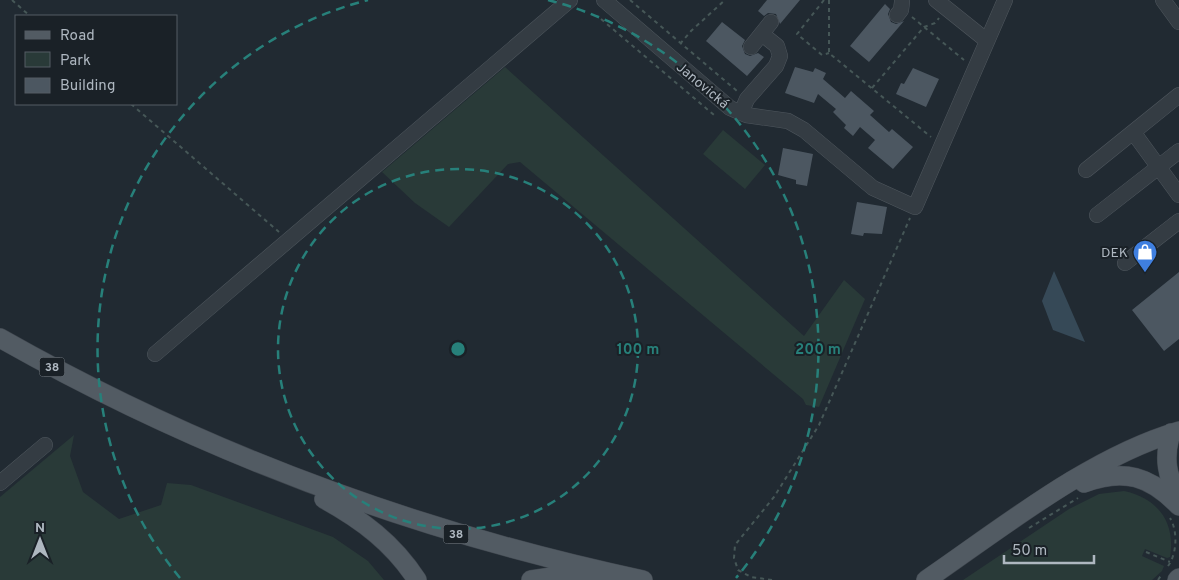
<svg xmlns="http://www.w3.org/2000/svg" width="1179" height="580" viewBox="0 0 1179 580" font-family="Overpass,sans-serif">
<rect width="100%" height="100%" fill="#212a32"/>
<path fill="#293a38" d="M505,67l299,269 40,-56 21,19 -46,108 -13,-2 -3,-6 -283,-237 -12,2 -59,63 -34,-24 -33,-31z
M723,130l42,35 -20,24 -42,-35z
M74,435l-4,21 13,36 36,27 42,-14 6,-22 24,2 142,52 35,24 16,19h-384v-83z
M1124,491c34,7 52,32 46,66l-3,1 -22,-9 -3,7 22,10 -2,5 -10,9h-189l106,-71 30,-15z"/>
<path fill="#364957" d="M1054,271l31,71 -32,-12 -11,-29z"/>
<path fill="#4c5761" d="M767,0h33l-20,24 -4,-10 -8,-1 -4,3 -6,-5z
M885,4l5,5 -2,5 3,8 5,2 8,-3 -35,41 -19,-16z
M722,22l23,18 -3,6 3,8 5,2 8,-3 6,4 -17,19 -41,-35z
M795,67l18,5 2,-4 11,5 -3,6 22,19 6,-7 23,20 -4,4 19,17 3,-3 21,18 -20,22 -25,-21 7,-8 -15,-13 -7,9 -9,-8 2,-3 -13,-13 3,-3 -18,-15 -4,9 -29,-10z
M913,68l26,11 -13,28 -30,-13 5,-11 3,1z
M783,148l30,6 -6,32 -11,-2v-4l-18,-5z
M857,202l30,5 -5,27 -18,-1 -1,3 -12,-2z
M1179,272v67l-15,12 -32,-41z"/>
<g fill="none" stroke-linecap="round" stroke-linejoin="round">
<defs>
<path id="minor" d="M604,0l126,108 16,7 42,6 16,9 69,58 42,19 90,-207
M936,0l50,40
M1163,0l16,22
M897,15l4,-5 1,-8
M751,47l20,-25
M741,113l6,-14 29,-33 4,-10 -3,-10 -15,-12
M1133,132l46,63
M1086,170l93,-75
M1097,215l82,-64
M1125,263l54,-42
M155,354l415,-354
M0,483l45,-38"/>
<path id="major" d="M0,338c201,114 417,194 643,242
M1171,433c-8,26 -4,42 8,66
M1084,483c40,-15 66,-7 95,23
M324,499c38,21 69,44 93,81
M531,580l27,-4 31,2
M926,580c76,-52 164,-123 253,-149
M1177,580l2,-2"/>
</defs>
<use href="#minor" stroke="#4f575e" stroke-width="16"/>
<use href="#major" stroke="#3e454d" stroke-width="20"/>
<path stroke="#465757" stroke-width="2" stroke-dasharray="4 4" stroke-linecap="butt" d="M12,0l18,16
M630,0l107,91
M824,0l-27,34 25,21 7,-2
M829,0v53l102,84
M912,17l52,43
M601,19l113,96
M680,44l11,-13 34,-31
M872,88l52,-61 11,-4 4,-5
M131,104l148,128
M1029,528l49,-30
M1146,552l24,10
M1168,566c9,-12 10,-35 2,-48
M772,580l-21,-3 -13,-7 -4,-12 1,-13 39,-48 45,-72 91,-207
M1158,580l4,-6"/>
<use href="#minor" stroke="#343c43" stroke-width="15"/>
<use href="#major" stroke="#525b63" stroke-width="19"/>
</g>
<g fill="none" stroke="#27807a" stroke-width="2.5" stroke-dasharray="9 6">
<circle cx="458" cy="349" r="180"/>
<path d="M180 578A360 360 0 0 1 368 0M548 0A360 360 0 0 1 736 578"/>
</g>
<defs>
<symbol id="shop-pin" viewBox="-11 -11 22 30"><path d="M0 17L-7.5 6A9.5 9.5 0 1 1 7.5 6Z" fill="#3f7fe0" stroke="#1a2127"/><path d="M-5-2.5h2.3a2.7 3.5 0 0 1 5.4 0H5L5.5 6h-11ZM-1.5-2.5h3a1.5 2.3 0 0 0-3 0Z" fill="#fff"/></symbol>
</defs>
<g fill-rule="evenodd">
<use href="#shop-pin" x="1131" y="238" width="28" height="38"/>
</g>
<g text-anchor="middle" stroke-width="4" stroke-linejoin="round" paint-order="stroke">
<g fill="#1a2127" stroke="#828a92" stroke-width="1">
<rect x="39.5" y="357.5" width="25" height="19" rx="4"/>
<rect x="443.5" y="524.5" width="25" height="19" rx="4"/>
</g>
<g font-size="12" font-weight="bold" fill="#aeb7c0">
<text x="52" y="371">38</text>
<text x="456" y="538">38</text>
</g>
<g font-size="14" fill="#aeb7c0" stroke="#1a2127">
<text transform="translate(703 85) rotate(40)" y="5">Janovická</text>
</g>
<g font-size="14" fill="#aeb7c0" stroke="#1a2127" text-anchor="end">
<text x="1128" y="257">DEK</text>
</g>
</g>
<circle cx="458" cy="349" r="8" fill="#27807a" stroke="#1a2127" stroke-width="2.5"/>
<g font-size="15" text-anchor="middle" font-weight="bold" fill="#27807a" stroke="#1a2127" stroke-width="4" stroke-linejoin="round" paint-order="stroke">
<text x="638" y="354">100 m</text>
<text x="818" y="354">200 m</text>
</g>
<rect x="15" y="15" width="162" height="90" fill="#1a2127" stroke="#555d64"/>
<rect x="25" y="31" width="25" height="8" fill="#525b63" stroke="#555d64"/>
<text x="60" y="40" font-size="15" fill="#aeb7c0">Road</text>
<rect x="25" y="52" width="25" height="15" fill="#293a38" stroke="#555d64"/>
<text x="60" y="65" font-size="15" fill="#aeb7c0">Park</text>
<rect x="25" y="78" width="25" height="15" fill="#4c5761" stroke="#555d64"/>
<text x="60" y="90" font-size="15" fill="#aeb7c0">Building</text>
<g transform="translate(40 540)" stroke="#1a2127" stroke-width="4" paint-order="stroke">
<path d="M0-4L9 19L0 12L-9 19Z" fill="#aeb7c0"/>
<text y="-8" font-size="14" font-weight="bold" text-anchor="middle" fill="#aeb7c0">N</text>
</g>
<path d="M1004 555v8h90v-8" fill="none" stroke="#aeb7c0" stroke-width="2.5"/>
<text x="1012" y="555" font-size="15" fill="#aeb7c0" stroke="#1a2127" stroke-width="4" paint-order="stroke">50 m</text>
</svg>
